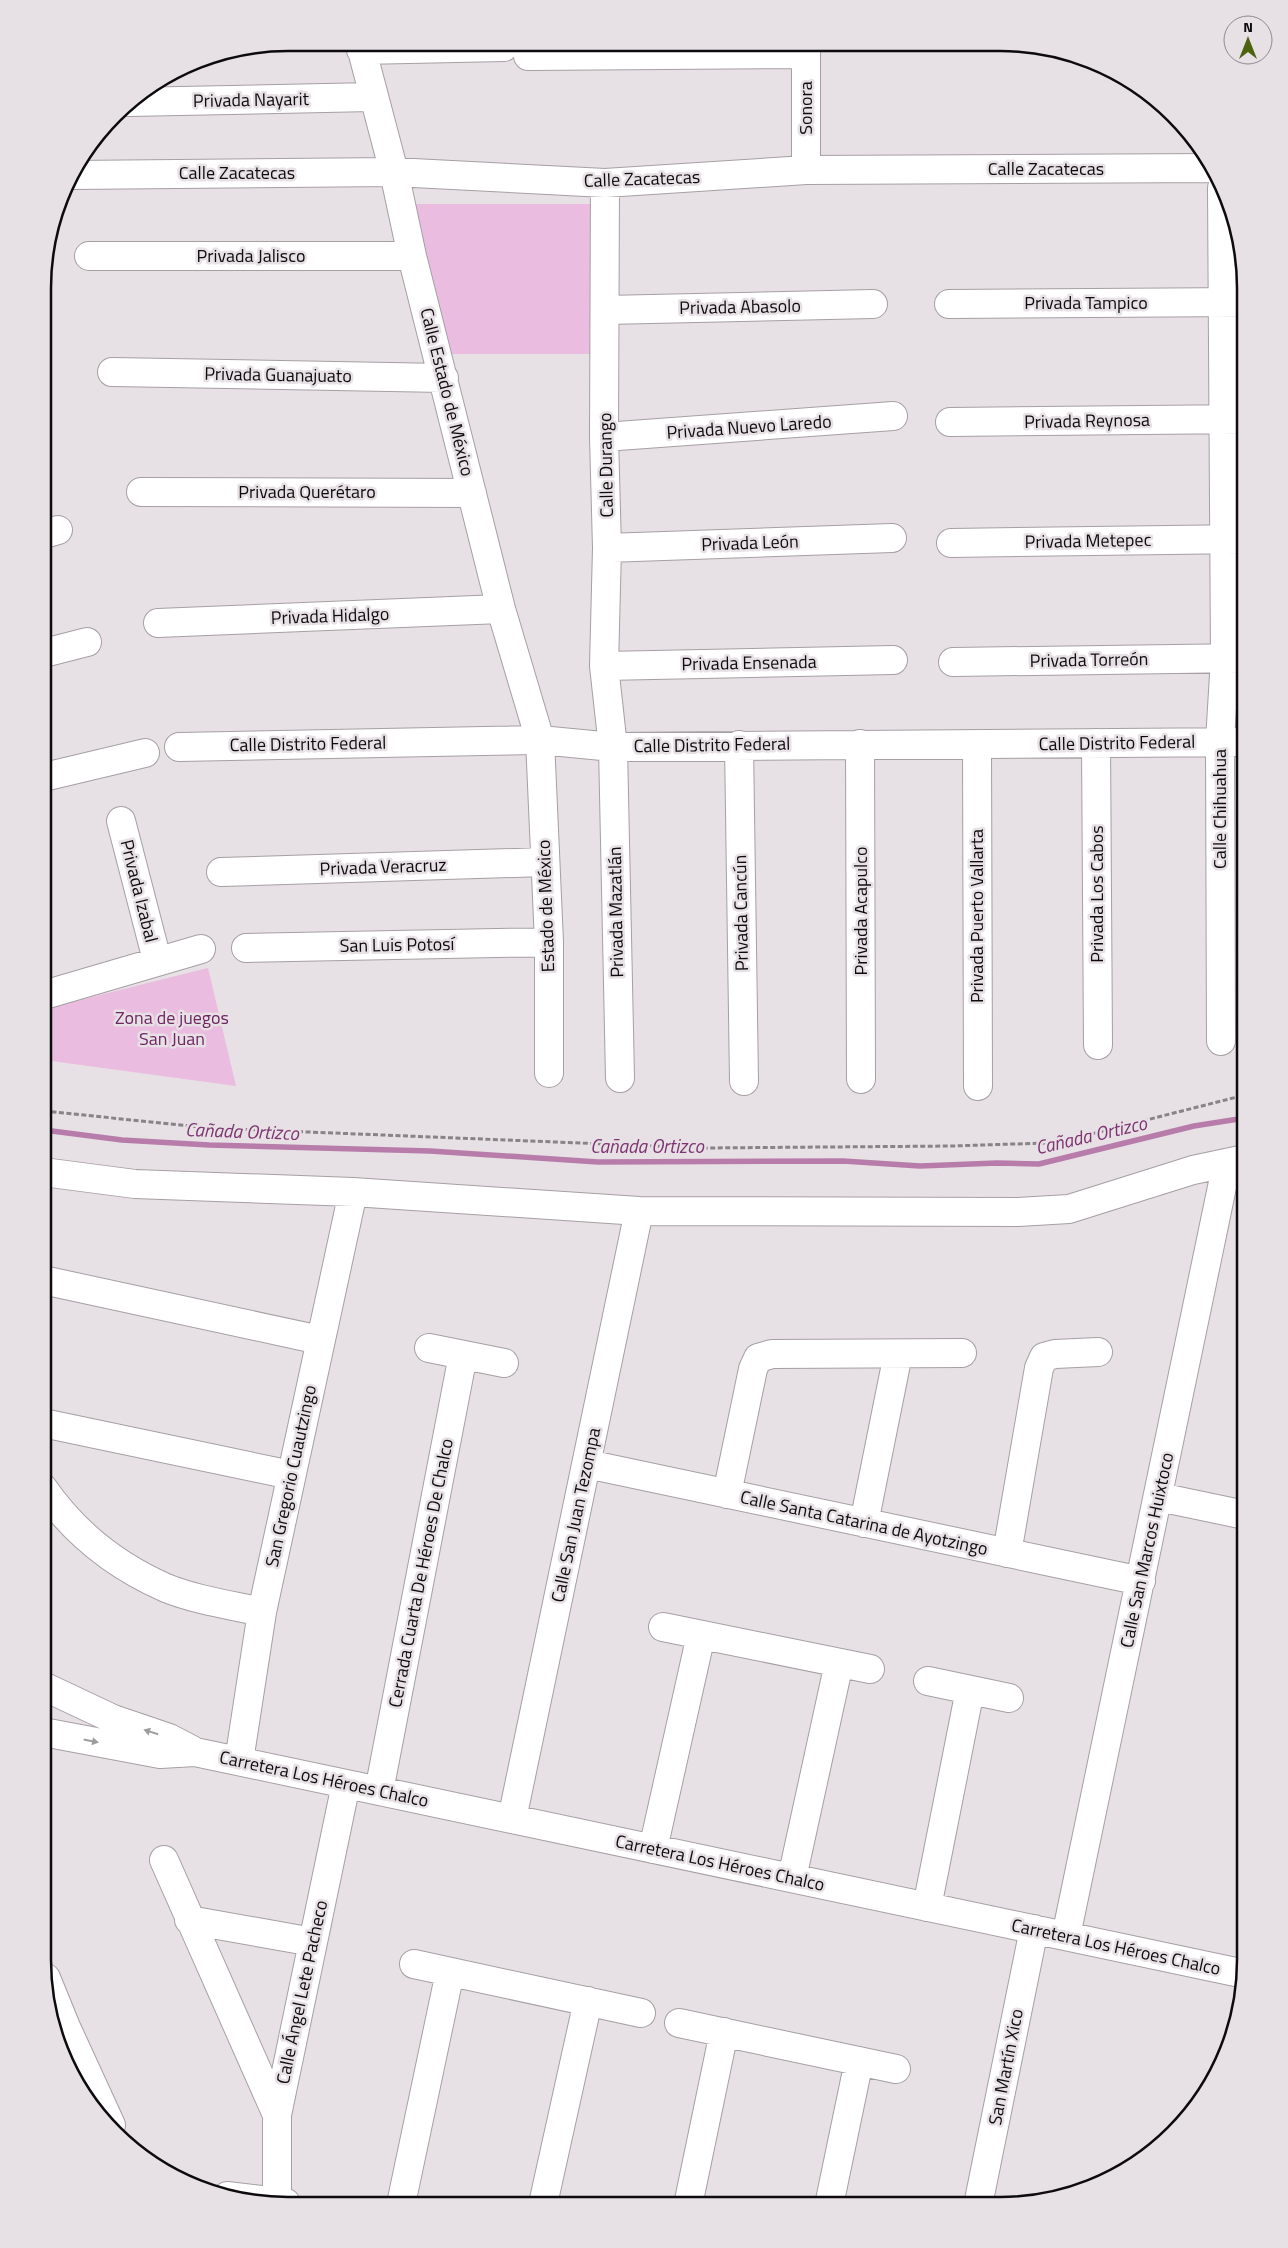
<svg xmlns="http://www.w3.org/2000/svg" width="1288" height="2248" viewBox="0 0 1288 2248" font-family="'Titillium Web',sans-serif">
<rect width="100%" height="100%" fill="#e7e0e5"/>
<path fill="#eabcdf" d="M412,204h180l4,150h-148z
M208,968l28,118 -192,-26v-51z"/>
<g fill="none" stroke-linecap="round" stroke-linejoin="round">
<path stroke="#b87cab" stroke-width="5.5" d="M44,1130l78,10 87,5 221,6 168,11 245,-1 77,5 77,-3 42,1 155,-38 51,-8"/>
<defs>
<path id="minor" d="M360,43l34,129 18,84 89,353 39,131 9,202v131
M361,50l143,-3
M528,56l278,-2
M129,102l243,-5
M806,170v-124
M72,175l322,-3 211,11 201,-13 406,-2
M605,183l-1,254 3,111 -3,118 9,81 7,331
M89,256h323
M949,304l296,-2
M606,310l267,-6
M112,372l332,6
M950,422l295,-3
M604,437l289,-21
M141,492l331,1
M44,534l14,-4
M951,543l294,-4
M607,548l285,-10
M158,623l343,-14
M44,653l43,-11
M953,662l292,-4
M604,666l289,-6
M1096,743l2,302
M860,744l1,335
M739,745l5,336
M977,746l1,340
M179,747l361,-7 73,7 632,-5
M44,777l101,-24
M121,821l36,139
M221,872l324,-10
M246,948l303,-6
M44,995l157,-46
M1221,1041l-1,-300 5,-83 -3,-470
M43,1172l92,12 218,8 286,19 379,1 51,-3 124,-39 52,-11
M43,1280l277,60
M429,1348l75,15
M43,1423l248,52
M587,1464l554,117
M43,1488c31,45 73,78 123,100 30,12 64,17 96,24
M727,1494l26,-125 5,-11 14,-4 190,-1
M1159,1497l86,18
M864,1523l34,-169
M1007,1553l32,-185 5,-11 11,-3 43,-2
M663,1627l207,42
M928,1681l81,17
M43,1686l70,33 56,19 23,12
M43,1732l117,22 35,-2 1050,222
M239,1761l23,-149 91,-420
M379,1791l84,-436
M512,1819l127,-608
M653,1849l48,-214
M164,1860l113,255
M792,1878l47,-215
M927,1907l43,-217
M189,1920l124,22
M1066,1936l161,-773
M414,1964l227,49
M46,1978l20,49 45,98
M679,2023l217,46
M227,2196l59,7
M277,2202v-87l69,-331
M401,2204l49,-232
M543,2204l45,-203
M688,2205l36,-173
M829,2205l30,-144
M978,2205l56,-276"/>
</defs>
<use href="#minor" stroke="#a69fa4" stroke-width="30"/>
<path stroke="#888387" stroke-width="3" stroke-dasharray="5 2.5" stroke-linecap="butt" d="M44,1111l166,17 493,20 249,-2 93,-3 50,-10 150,-38"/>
<use href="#minor" stroke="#fff" stroke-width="28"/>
</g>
<defs><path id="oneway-solid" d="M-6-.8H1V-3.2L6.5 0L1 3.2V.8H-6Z" transform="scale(1.25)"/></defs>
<g fill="#9e9d9e">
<use href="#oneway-solid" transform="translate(151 1732) rotate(-162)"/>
<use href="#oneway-solid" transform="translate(91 1741) rotate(11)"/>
</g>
<g text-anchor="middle" stroke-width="5" stroke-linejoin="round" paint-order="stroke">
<g font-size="18" fill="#0d0b0d" stroke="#e7e0e5">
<text transform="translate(251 100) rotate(-1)" y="6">Privada Nayarit</text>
<text transform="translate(806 108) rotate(-90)" y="6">Sonora</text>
<text x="1046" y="175">Calle Zacatecas</text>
<text x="237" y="179">Calle Zacatecas</text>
<text transform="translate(642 179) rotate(-2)" y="6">Calle Zacatecas</text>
<text x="251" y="262">Privada Jalisco</text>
<text x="1086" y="309">Privada Tampico</text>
<text transform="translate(740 307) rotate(-1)" y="6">Privada Abasolo</text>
<text transform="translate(278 375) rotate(1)" y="6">Privada Guanajuato</text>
<text transform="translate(447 392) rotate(76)" y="6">Calle Estado de México</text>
<text transform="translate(1087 421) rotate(-1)" y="6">Privada Reynosa</text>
<text transform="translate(749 427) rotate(-4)" y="6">Privada Nuevo Laredo</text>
<text transform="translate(606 465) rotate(-91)" y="6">Calle Durango</text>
<text x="307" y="498">Privada Querétaro</text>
<text transform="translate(1088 541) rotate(-1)" y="6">Privada Metepec</text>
<text transform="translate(750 543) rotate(-2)" y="6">Privada León</text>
<text transform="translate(330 616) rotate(-2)" y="6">Privada Hidalgo</text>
<text transform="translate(1089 660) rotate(-1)" y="6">Privada Torreón</text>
<text transform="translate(749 663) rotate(-1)" y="6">Privada Ensenada</text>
<text transform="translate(1117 743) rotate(-1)" y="6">Calle Distrito Federal</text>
<text transform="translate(308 744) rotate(-1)" y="6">Calle Distrito Federal</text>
<text transform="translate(712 745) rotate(-1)" y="6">Calle Distrito Federal</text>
<text transform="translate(1220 809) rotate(-90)" y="6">Calle Chihuahua</text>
<text transform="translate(383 867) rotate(-2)" y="6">Privada Veracruz</text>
<text transform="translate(139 891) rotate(76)" y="6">Privada Izabal</text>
<text transform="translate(1097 894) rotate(-90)" y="6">Privada Los Cabos</text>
<text transform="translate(546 906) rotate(-92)" y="6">Estado de México</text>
<text transform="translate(861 911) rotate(-90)" y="6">Privada Acapulco</text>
<text transform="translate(616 912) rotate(-91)" y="6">Privada Mazatlán</text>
<text transform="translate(741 913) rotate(-91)" y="6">Privada Cancún</text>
<text transform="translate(977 916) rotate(-90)" y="6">Privada Puerto Vallarta</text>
<text transform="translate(397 945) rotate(-1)" y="6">San Luis Potosí</text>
<text transform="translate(291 1476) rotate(-78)" y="6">San Gregorio Cuautzingo</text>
<text transform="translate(576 1515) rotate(-78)" y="6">Calle San Juan Tezompa</text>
<text transform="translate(864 1523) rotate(12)" y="6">Calle Santa Catarina de Ayotzingo</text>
<text transform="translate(1147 1550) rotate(-78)" y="6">Calle San Marcos Huixtoco</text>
<text transform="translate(421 1573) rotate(-79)" y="6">Cerrada Cuarta De Héroes De Chalco</text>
<text transform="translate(324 1779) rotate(12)" y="6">Carretera Los Héroes Chalco</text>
<text transform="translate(720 1863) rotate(12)" y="6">Carretera Los Héroes Chalco</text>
<text transform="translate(1116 1947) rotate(12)" y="6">Carretera Los Héroes Chalco</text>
<text transform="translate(302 1992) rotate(-78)" y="6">Calle Ángel Lete Pacheco</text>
<text transform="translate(1006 2067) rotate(-79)" y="6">San Martín Xico</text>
</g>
<g font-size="18" fill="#6e2663" stroke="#e7e0e5">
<text x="172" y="1024">Zona de juegos<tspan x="172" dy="21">San Juan</tspan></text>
</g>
<g font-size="19" font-style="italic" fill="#7d3471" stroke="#e7e0e5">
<text transform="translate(242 1131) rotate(2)" y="7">Cañada Ortizco</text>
<text transform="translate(1091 1135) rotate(-13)" y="7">Cañada Ortizco</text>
<text x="647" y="1153">Cañada Ortizco</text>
</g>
</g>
<path d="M0 0H1288V2248H0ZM288 51H1000A237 237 0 0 1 1237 288V1960A237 237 0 0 1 1000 2197H288A237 237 0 0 1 51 1960V288A237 237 0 0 1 288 51Z" fill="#e7e0e5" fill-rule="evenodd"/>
<path fill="none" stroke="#0d0b0d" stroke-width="2.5" d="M288 51H1000A237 237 0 0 1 1237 288V1960A237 237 0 0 1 1000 2197H288A237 237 0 0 1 51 1960V288A237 237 0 0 1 288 51Z"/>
<g transform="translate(1248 40)"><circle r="24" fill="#e7e0e5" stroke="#908b8f"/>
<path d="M0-4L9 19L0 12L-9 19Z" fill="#4c6310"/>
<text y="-8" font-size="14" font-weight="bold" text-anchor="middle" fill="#0d0b0d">N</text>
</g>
</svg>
